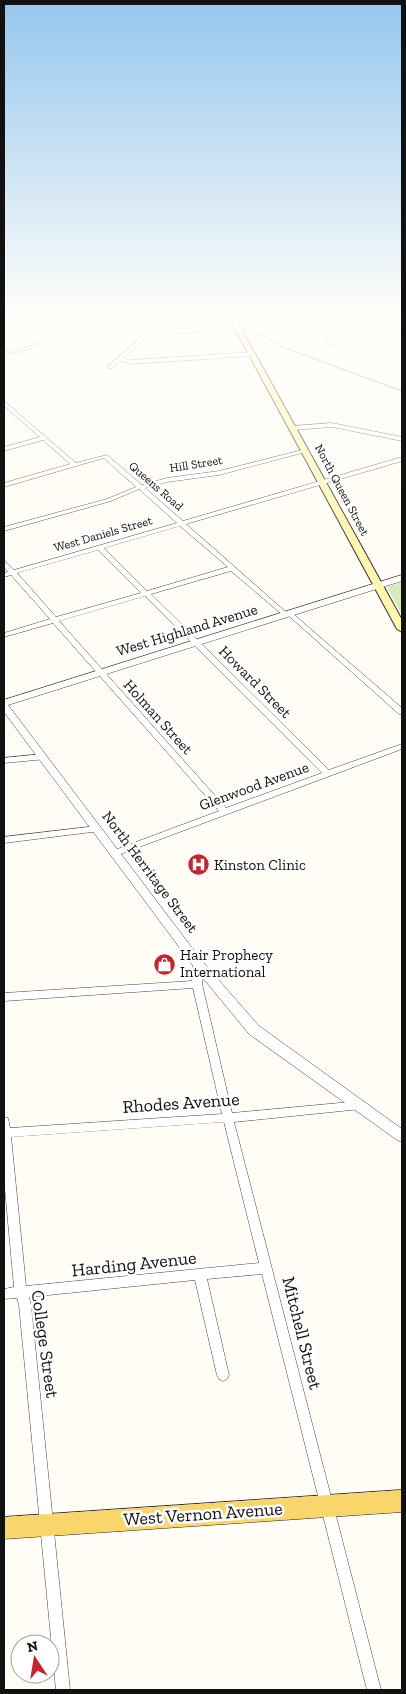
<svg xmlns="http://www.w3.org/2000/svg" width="406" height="1694" viewBox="0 0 406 1694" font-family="'Zilla Slab',serif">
<rect width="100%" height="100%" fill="#fffdf5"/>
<path fill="#d5ebbd" d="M402,582v33l-15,-28z"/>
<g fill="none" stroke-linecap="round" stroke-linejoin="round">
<path stroke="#3f96cf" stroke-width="1" d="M185,312l42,13
M244,328l11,4 30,16 117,43"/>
<defs>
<path id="minor" d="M83,312h5c-24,23 -51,39 -84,42v-2c36,-5 52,-18 79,-40z
M310,312h4l8,11 68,-4 -4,-7h4l12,16v4h-2l-7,-10 -70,4 14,21 -3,2 -3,-2z
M153,327l4,1 -34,30 9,2 120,-8 3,2 -3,2 -120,8 -12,-3 -8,7h-4v-2z
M4,401l72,62 31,-8 35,30 25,-7 52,-7 87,-22 3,2 -90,24 -52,7 -22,6 38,33 219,-64v4l-216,63 101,89h5l110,95v6h-3l-110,-98h-5l-53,-45 -80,23 178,176 73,-26v5l-284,106h-6l-1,-2 1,-2 107,-40 -166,-188 -49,14v-4l46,-14 -39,-44 -7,2v-4l4,-1 -4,-5v-6l2,1 8,8 163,-47 -38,-34 -28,12 -107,30v-4l103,-28 29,-12 -32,-29 -100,29v-4l66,-19 -27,-24 -39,11v-4l36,-10 -36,-31zM180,526l48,41 -81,24 -43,-43zM98,550l43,43 -85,24 -39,-44zM145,596l177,177 -96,35 -167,-187z
M332,423l70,14v4l-70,-14 -39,3 -3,-2 3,-2z
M43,754l4,3 -1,2 -42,4v-5z
M97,826l3,1 1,2 -1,2 -96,12v-6z
M198,960l3,2 2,2 -1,20 30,129 129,-12 4,1 1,3 -1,3 -4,1 -127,13 147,568h-14l-105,-416 -55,5 22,96 -2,4 -4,2 -4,-2 -2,-4 -22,-95 -166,17 2,8 39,385h-14l-37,-385 -2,-7 -13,1v-10l10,-2 -10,-109v-61l4,1 2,10 212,-14 -29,-126 -189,13v-8l188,-12 1,-17 2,-2zM224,1122l35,141 -233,23 -15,-149z"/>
<path id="tertiary" d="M25,312l43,1 106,16 64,-3 3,2 -3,2 -56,3 -114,-16 -43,-2 -21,3v-4z
M402,575v6l-394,124 194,256 57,65 143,103v13l-5,-2 -148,-106 -55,-67 -190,-255v-12z"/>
<path id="secondary" d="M226,312h6l170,308v12l-5,-3z"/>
<path id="primary" d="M402,1490v22l-398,27v-22z"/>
</defs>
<use href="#minor" stroke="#444" stroke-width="1"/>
<use href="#tertiary" stroke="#444" stroke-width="1"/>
<use href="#secondary" stroke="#333" stroke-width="2"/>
<use href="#primary" stroke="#222" stroke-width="1"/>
<use href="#minor" fill="#fff" fill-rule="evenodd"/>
<use href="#tertiary" fill="#fff" fill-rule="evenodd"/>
<use href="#secondary" fill="#fff6b0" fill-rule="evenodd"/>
<use href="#primary" fill="#f9d66b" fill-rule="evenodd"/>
</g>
<linearGradient id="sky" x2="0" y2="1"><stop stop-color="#95c6ee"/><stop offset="0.57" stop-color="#fffefa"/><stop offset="1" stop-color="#fffefa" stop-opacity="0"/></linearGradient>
<rect width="406" height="549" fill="url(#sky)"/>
<defs>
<symbol id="hospital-disc" viewBox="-11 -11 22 22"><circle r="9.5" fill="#c4262e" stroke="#fff"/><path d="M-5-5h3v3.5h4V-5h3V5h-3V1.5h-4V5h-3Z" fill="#fff"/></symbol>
<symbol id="shop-disc" viewBox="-11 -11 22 22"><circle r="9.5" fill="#c4262e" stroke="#fff"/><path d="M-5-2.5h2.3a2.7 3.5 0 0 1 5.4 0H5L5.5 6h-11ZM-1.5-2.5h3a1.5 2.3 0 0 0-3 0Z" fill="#fff"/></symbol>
</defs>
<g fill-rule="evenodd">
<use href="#hospital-disc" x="186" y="852" width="25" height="25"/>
<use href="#shop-disc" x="152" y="952" width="25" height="25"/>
</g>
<g text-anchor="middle" stroke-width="5" stroke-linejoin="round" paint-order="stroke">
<g font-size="12" fill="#111" stroke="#fff">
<text transform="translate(196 464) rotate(-9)" y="4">Hill Street</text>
<text transform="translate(156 486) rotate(41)" y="4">Queens Road</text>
<text transform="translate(342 490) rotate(62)" y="4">North Queen Street</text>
<text transform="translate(103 534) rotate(-16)" y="4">West Daniels Street</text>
</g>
<g font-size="15" fill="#111" stroke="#fff">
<text transform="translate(187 630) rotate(-17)" y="5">West Highland Avenue</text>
<text transform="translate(255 682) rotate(45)" y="5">Howard Street</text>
<text transform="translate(158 717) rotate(48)" y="5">Holman Street</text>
<text transform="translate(254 786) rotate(-20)" y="5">Glenwood Avenue</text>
<text transform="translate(150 872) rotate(53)" y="5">North Herritage Street</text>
</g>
<g font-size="15" fill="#111" stroke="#fff" text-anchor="start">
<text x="214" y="870">Kinston Clinic</text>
<text x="180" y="960">Hair Prophecy<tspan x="180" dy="17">International</tspan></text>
</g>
<g font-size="18" fill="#111" stroke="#fff">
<text transform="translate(181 1103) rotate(-4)" y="6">Rhodes Avenue</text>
<text transform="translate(134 1264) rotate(-6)" y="6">Harding Avenue</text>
<text transform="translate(302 1333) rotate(76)" y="6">Mitchell Street</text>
<text transform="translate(45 1344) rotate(82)" y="6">College Street</text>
<text transform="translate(203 1514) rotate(-4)" y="6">West Vernon Avenue</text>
</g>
</g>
<rect width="406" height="1694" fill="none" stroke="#111111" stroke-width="10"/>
<g transform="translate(35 1659) rotate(348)"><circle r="24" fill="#ffffff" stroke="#a0a0a0"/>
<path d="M0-4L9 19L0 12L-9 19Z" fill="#c4262e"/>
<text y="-8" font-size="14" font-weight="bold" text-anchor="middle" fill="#111111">N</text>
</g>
</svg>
